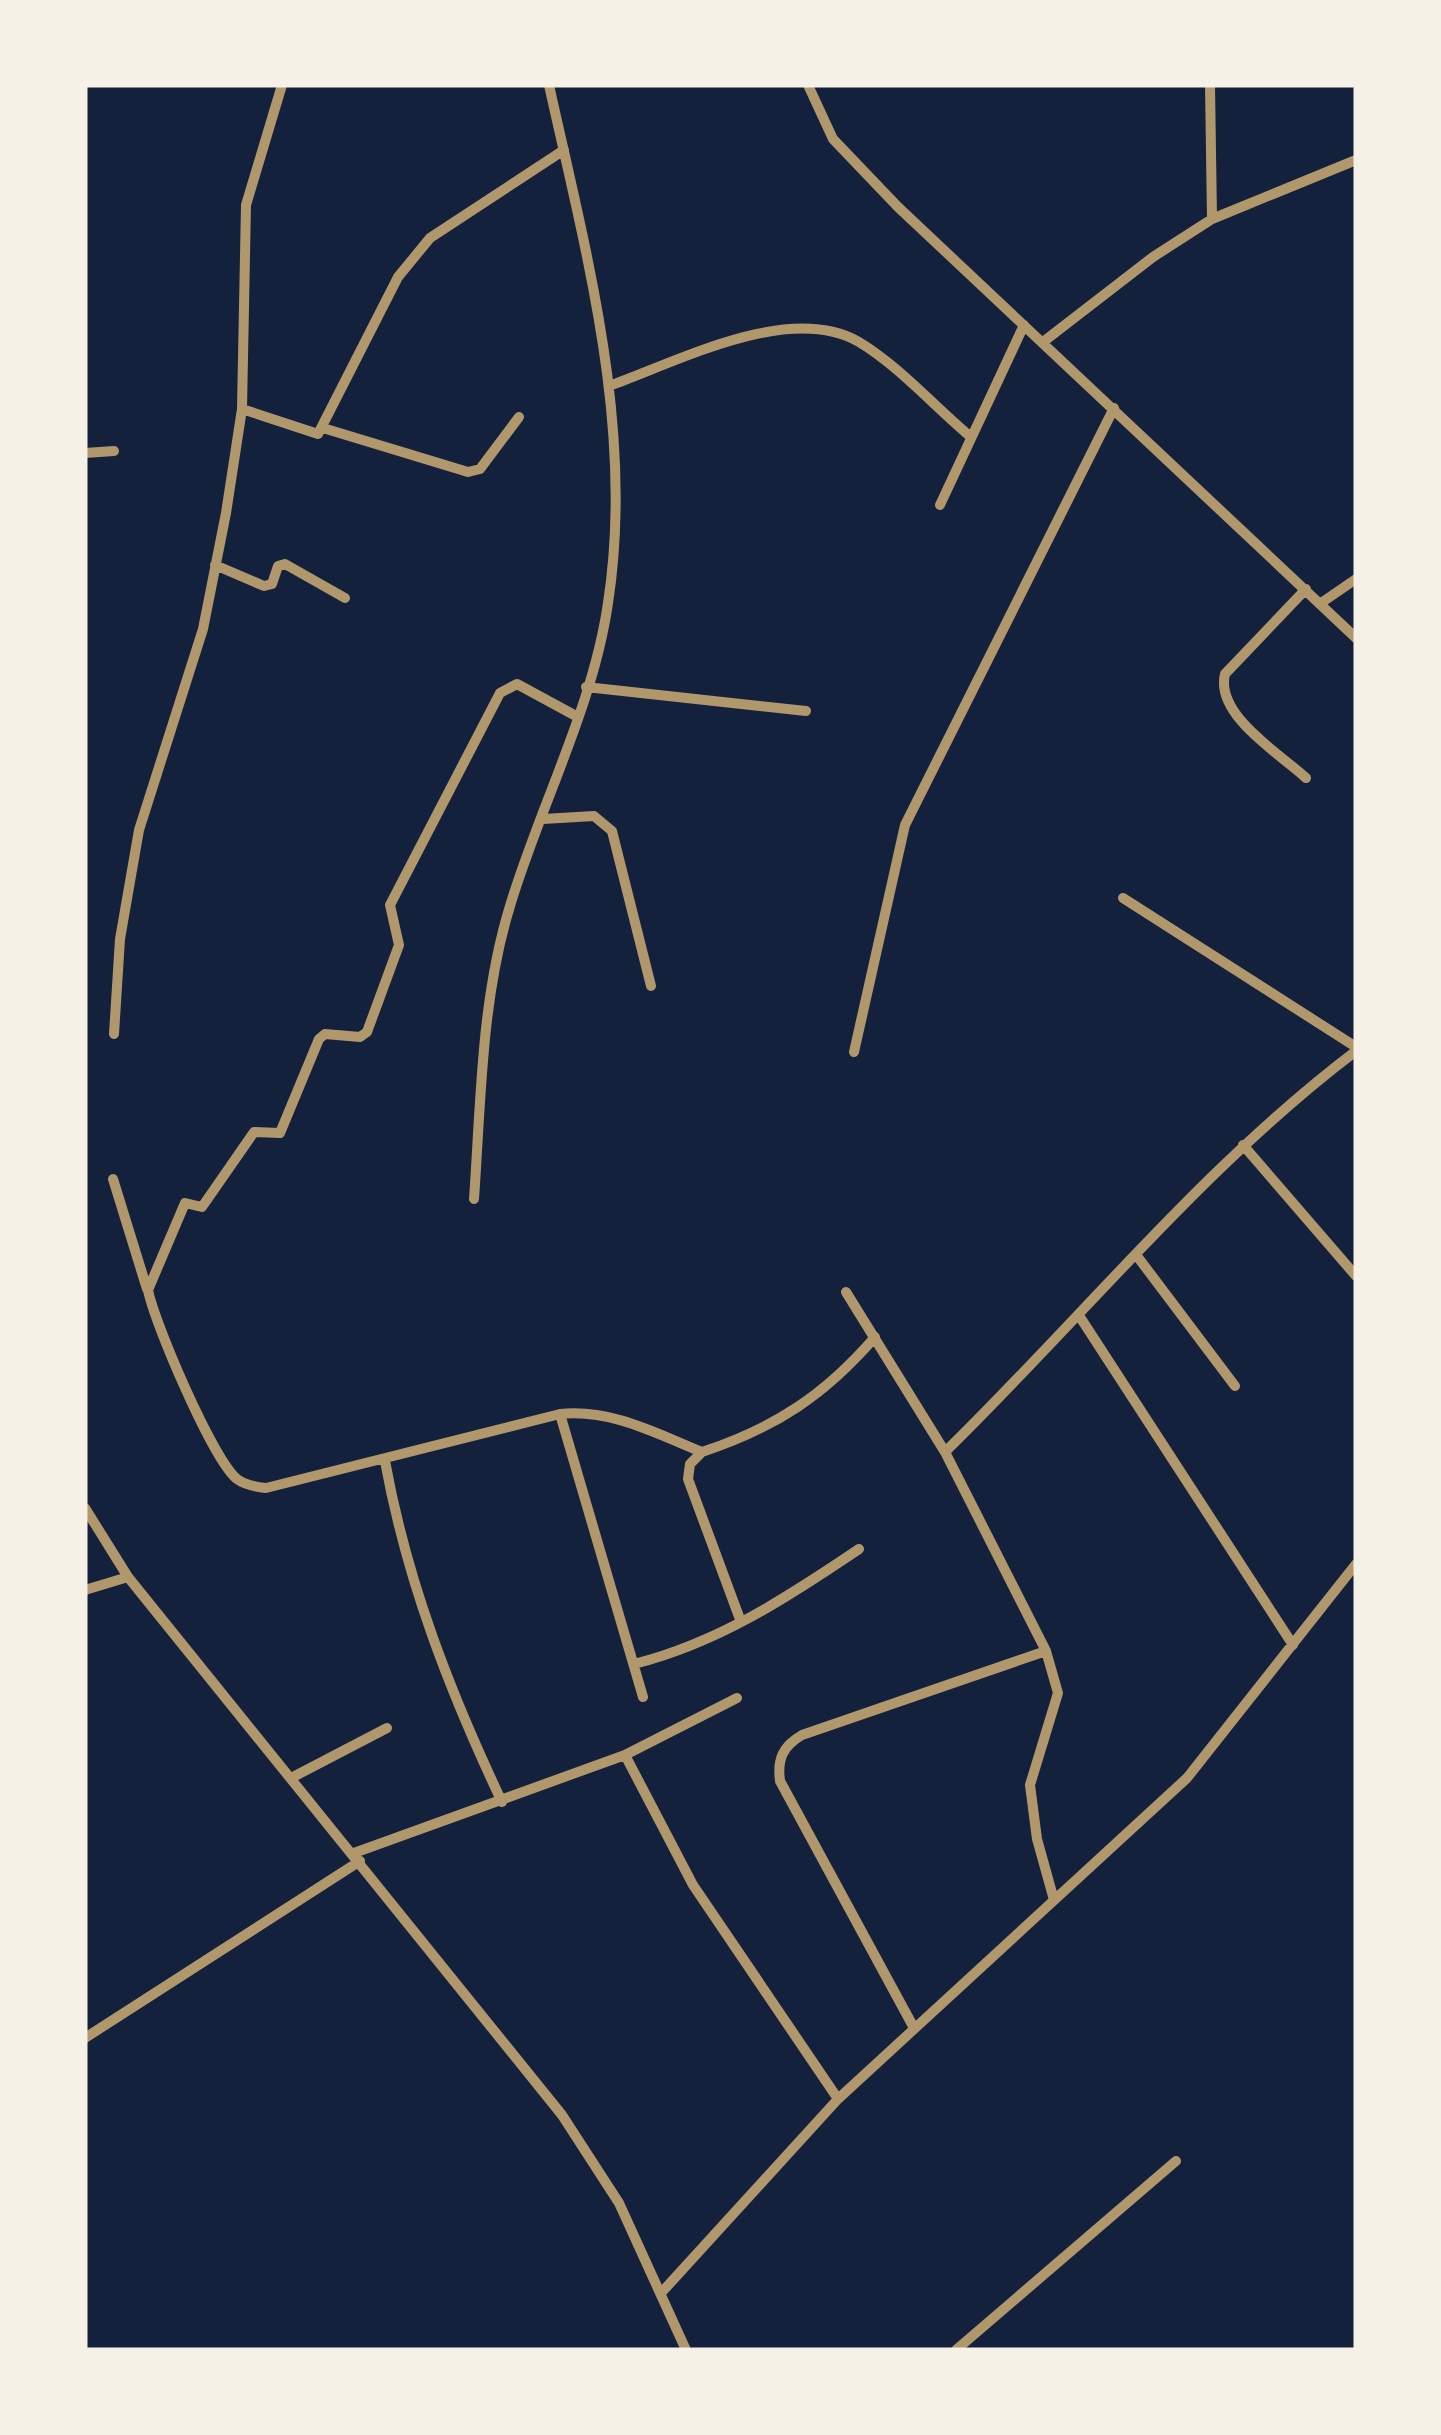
<svg xmlns="http://www.w3.org/2000/svg" width="1441" height="2435" viewBox="0 0 1441 2435" font-family="'Work Sans',sans-serif">
<rect width="100%" height="100%" fill="#14213d"/>
<g fill="none" stroke-linecap="round" stroke-linejoin="round">
<path stroke="#b1986c" stroke-width="10" d="M808,85l25,54 65,68 458,431
M1210,85l2,134
M1043,342l110,-85 59,-38 144,-59
M609,386c70,-25 181,-84 250,-44 40,24 76,65 112,95
M242,409l76,25 80,-157 32,-39 134,-88
M323,428l145,44 12,-3 39,-52
M85,453l29,-2
M940,505l84,-180
M215,565l49,21 8,-2 6,-18 7,-2 60,34
M1306,589l-81,85c-10,41 54,79 81,104
M1321,603l35,-24
M586,687l220,24
M576,716l-59,-32 -17,9 -110,212 9,40 -32,87 -7,5 -35,-3 -6,5 -39,94 -26,-1 -52,75 -17,-4 -37,87c6,32 65,170 89,189 8,6 19,8 29,9l294,-74c52,-5 95,19 142,38 73,-24 123,-57 173,-115
M543,819l51,-3 18,15 39,155
M1123,898l233,149
M114,1034l6,-95 19,-109 64,-201 23,-116 16,-104 4,-204 36,-120
M854,1052l51,-227 209,-417
M1243,1145l113,131
M113,1179l34,110
M474,1199c7,-98 7,-199 36,-293 30,-100 83,-199 98,-303 27,-174 -22,-350 -59,-518
M1137,1256l98,130
M846,1292l99,160 101,199 12,42 -28,92 7,54 17,61
M1080,1317l213,328
M560,1414l83,283
M702,1452l-12,12 -2,15 53,143
M945,1452c137,-134 259,-286 411,-401
M385,1461c22,121 65,231 117,341
M85,1508l43,69 434,538 57,88 67,147
M85,1590l43,-13
M634,1664c84,-21 154,-67 225,-115
M625,1755l68,130 145,214
M293,1777l94,-49
M354,1853l271,-98 112,-57
M914,2028l-134,-247c-3,-22 3,-35 22,-46l244,-84
M85,2038l275,-177
M662,2292l176,-193 349,-321 169,-214
M956,2350l220,-189"/>
</g>
<rect width="1441" height="2435" fill="none" stroke="#f6f1e7" stroke-width="175"/>
</svg>
